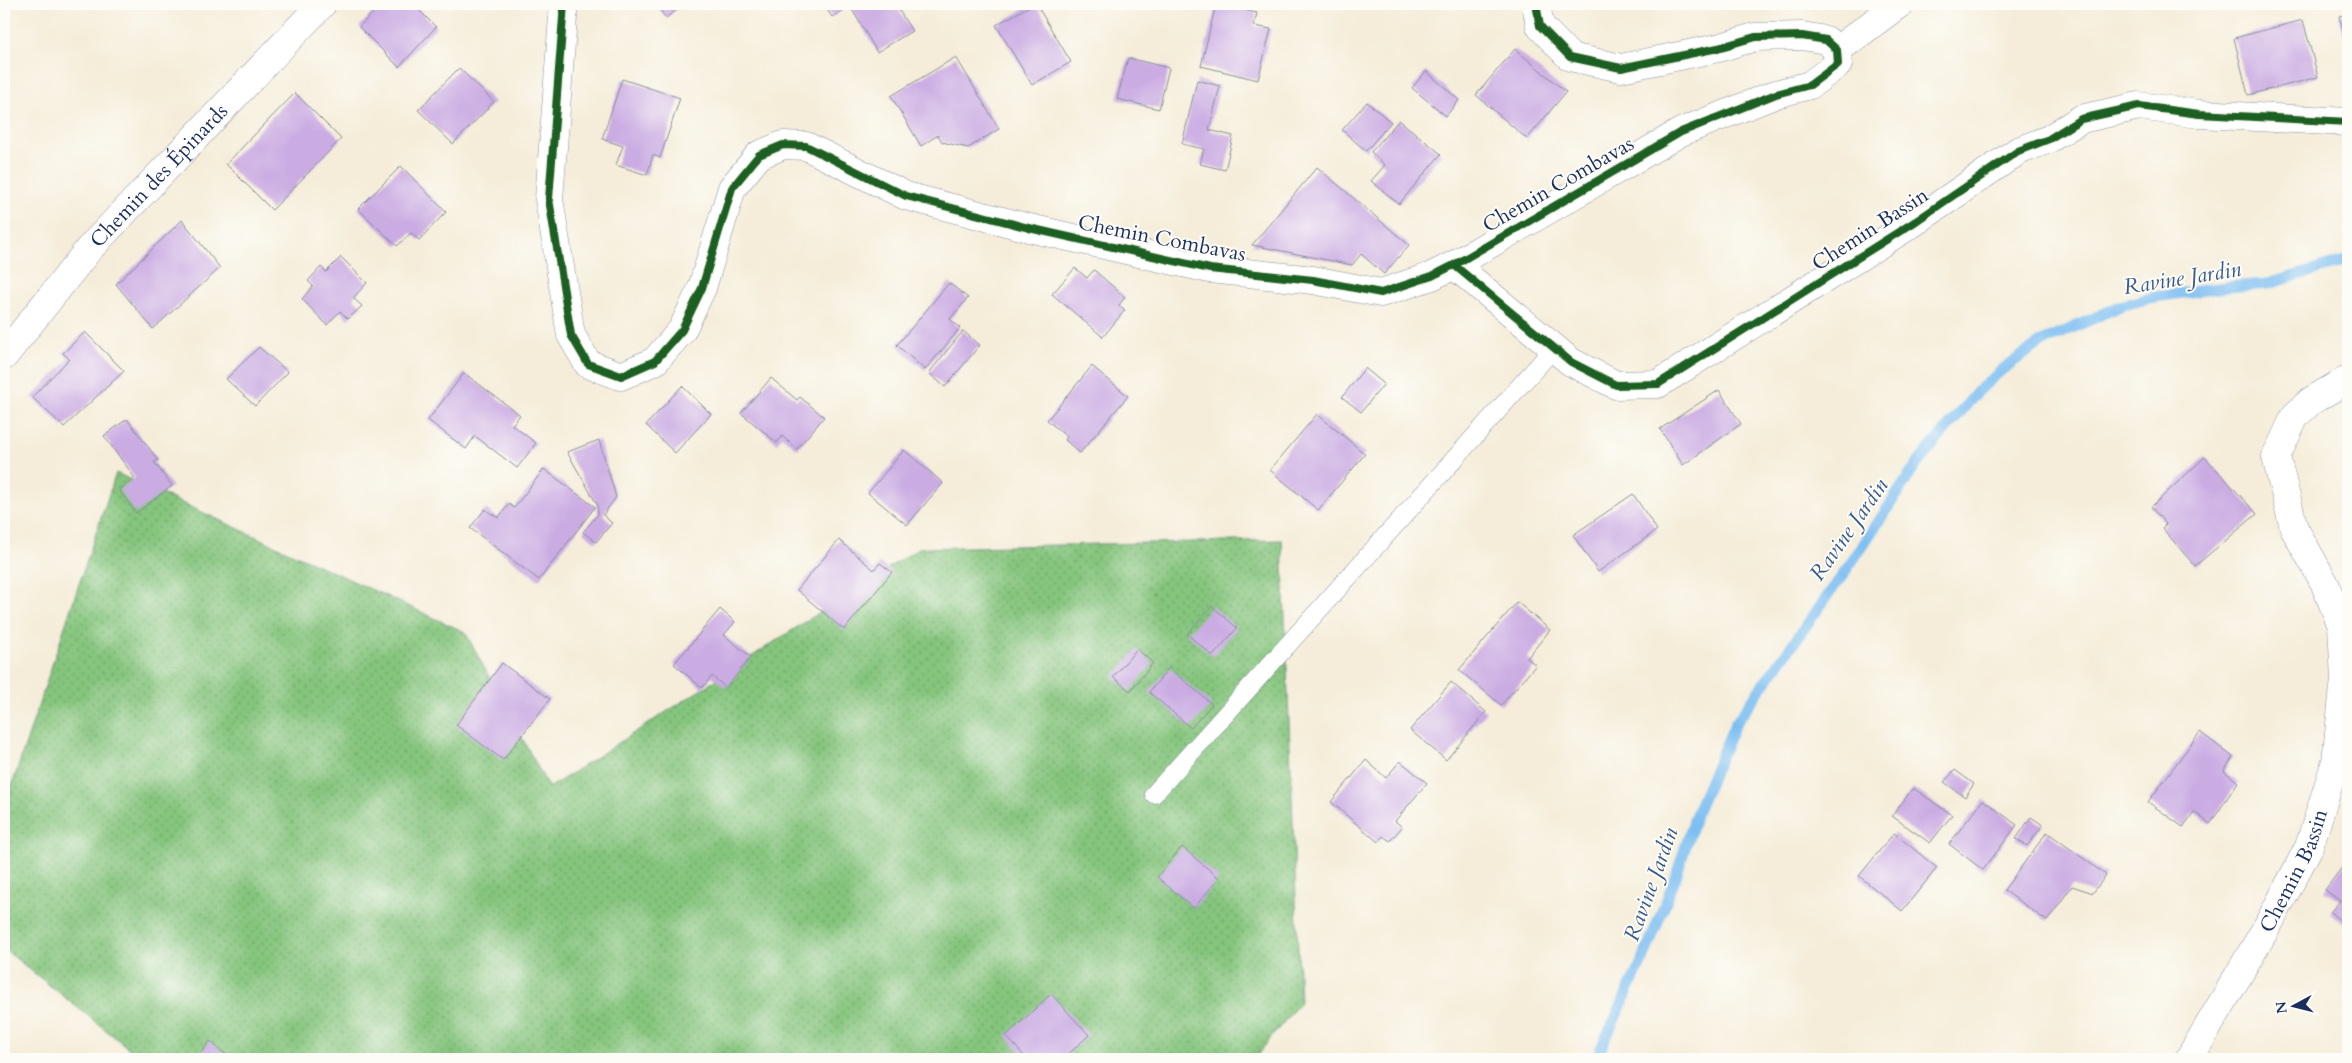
<svg xmlns="http://www.w3.org/2000/svg" width="2352" height="1063" viewBox="0 0 2352 1063" font-family="Cardo,serif">
<defs>
<pattern id="grass-dots" width="8" height="8" patternUnits="userSpaceOnUse" patternTransform="scale(1.25)"><rect width="8" height="8" fill="#85c57d"/><path d="M2 2h.1M6 6h.1" fill="none" stroke="#6ca06a" stroke-width="1.8" stroke-linecap="round"/></pattern>
</defs>
<rect width="100%" height="100%" fill="#fdfcf7"/>
<filter id="ink" filterUnits="userSpaceOnUse"><feTurbulence type="fractalNoise" baseFrequency=".02" numOctaves="2"/><feDisplacementMap in="SourceGraphic" scale="10" xChannelSelector="R" yChannelSelector="G"/><feConvolveMatrix kernelMatrix="1 2 1 2 8 2 1 2 1" color-interpolation-filters="sRGB"/></filter>
<filter id="wash" filterUnits="userSpaceOnUse"><feTurbulence type="fractalNoise" baseFrequency=".0096" numOctaves="4" result="noise"/><feDisplacementMap in="SourceGraphic" scale="20" xChannelSelector="R" yChannelSelector="G"/><feGaussianBlur stdDeviation="1.12" result="paint"/><feColorMatrix in="noise" values="0 0 0 0 0 0 0 0 0 0 0 0 0 0 0 0 0 1.4 0 .05"/><feComposite in="paint" operator="in"/></filter>
<g filter="url(#wash)">
<rect width="100%" height="100%" fill="#f5edd9"/>
<path fill="url(#grass-dots)" stroke="#507a6e" d="M116,473l349,159 84,156 370,-240 363,-8 18,462 -46,57h-1112l-138,-110v-140z"/>
<g fill="none" stroke-linecap="round" stroke-linejoin="round">
<path stroke="#7cbef2" stroke-width="11" d="M1596,1059l48,-102 32,-81 21,-65 38,-87 112,-155 70,-105 61,-73 26,-23 38,-26 78,-36 34,-9 73,-10 41,-3 80,-24"/>
</g>
<g id="blocks">
<path fill="#caace3" d="M381,4h32l23,23 -37,40 -40,-40z
M655,4h29l-18,14z
M823,4h72l17,27 -35,21 -27,-46 -18,11z
M1033,4h3l35,58 -39,23 -36,-60z
M1216,4l41,9 -3,13 17,3 -13,51 -57,-14z
M2348,14v36l-9,-34z
M2303,20l15,57 -70,18 -14,-57z
M1515,49l51,43 -39,47 -51,-44z
M956,57l43,72 -31,19 -26,-6 -4,-7 -17,11 -30,-50z
M1128,58l41,10 -10,41 -42,-10z
M459,68l35,34 -41,42 -35,-34z
M1426,71l33,29 -13,16 -34,-28z
M622,79l58,19 -20,60 -7,-3 -6,20 -31,-10 7,-19 -21,-7z
M1197,80l23,6 -11,44 24,6 -8,34 -25,-6 4,-15 -22,-5z
M295,93l46,46 -69,71 -46,-46z
M1367,102l24,20 -25,29 -24,-21z
M1399,120l42,34 -42,50 -28,-23 14,-16 -14,-13z
M401,166l45,46 -27,28 -8,-7 -14,13 -39,-37z
M1317,167l92,78 -25,29 -23,-20 -9,11 -100,-20z
M182,220l38,48 -67,61 -37,-45z
M341,257l26,26 -14,15 9,8 -14,13 -8,-8 -13,14 -25,-26 11,-13 -5,-5 13,-14 5,5z
M1075,268l12,10 7,-8 31,27 -6,8 6,5 -22,27 -51,-43z
M949,283l19,15 -18,21 10,9 -35,42 -28,-25z
M963,331l17,14 -35,42 -16,-14z
M85,332l39,39 -60,56 -32,-30 37,-38 -6,-6z
M259,347l29,25 -33,34 -29,-27z
M1092,366l36,30 -48,57 -15,-13 2,-3 -20,-17z
M1365,368l19,16 -23,28 -19,-15z
M464,373l56,42 -8,10 24,18 -19,25 -42,-32 -9,13 -38,-29z
M771,378l26,22 3,-3 24,20 -27,32 -15,-13 -5,7 -36,-30z
M682,386l29,28 -36,39 -29,-28z
M1719,390l22,34 -58,41 -23,-36z
M1317,414l48,40 -47,56 -48,-40z
M127,419l31,41 -4,2 18,24 -36,27 -17,-23 16,-12 -31,-42z
M599,440l17,57 -13,18 9,8 -16,19 -13,-10 15,-18 -1,-10 -30,-52z
M904,450l39,33 -36,42 -39,-32z
M2205,457l52,57 -62,52 -33,-38 4,-4 -15,-17z
M544,469l51,38 -56,73 -69,-52 15,-19 13,9 11,-14 5,4z
M1633,494l24,36 -59,42 -25,-37z
M839,540l35,30 6,-7 12,9 -48,58 -47,-40z
M1517,602l33,28 -23,28 9,7 -35,40 -42,-35z
M1212,606l25,22 -24,28 -26,-22z
M720,609l15,13 -11,13 27,22 -25,31 -14,-12 -10,12 -28,-24z
M1137,649l16,14 -23,28 -17,-14z
M502,663l48,36 -47,61 -47,-35z
M1169,668l43,36 -21,24 -42,-36z
M1451,682l35,30 -40,48 -36,-30z
M2200,732l33,25 -9,14 14,11 -28,42 -16,-12 -11,15 -35,-25z
M1366,760l20,18 14,-17 27,22 -32,38 7,6 -12,14 -7,-5 -5,6 -47,-40z
M1955,770l19,14 -9,13 -21,-15z
M1913,788l39,27 -22,28 -38,-27z
M1983,800l34,25 -34,45 -34,-26z
M2031,817l12,8 -16,21 -11,-7z
M2047,832l59,43 -13,18 -21,-7 -25,35 -43,-31z
M1894,833l43,35 -35,43 -43,-35z
M1182,847l37,31 -25,30 -37,-31z
M2348,859v68l-18,-15 10,-11 -15,-11z
M1051,994l38,41 -26,24h-36l-21,-23z
M210,1041l10,9 13,9h-37z"/>
</g>
</g>
<g filter="url(#ink)">
<use href="#blocks" fill-opacity="0" stroke="#888e9c" stroke-width="1"/>
<g fill="none" stroke-linecap="round" stroke-linejoin="round">
<defs>
<path id="service" d="M1154,794l400,-446"/>
<g id="minor">
<path d="M1837,50l62,-46"/>
<path d="M1454,265l117,97 45,23 42,-1 258,-163 102,-70 31,-12 32,-20 58,-13 60,8 149,8"/>
<path id="s1" d="M4,356l85,-107 233,-245"/>
<path id="s2" d="M2189,1059l79,-134 41,-78 27,-86 9,-82 -3,-53 -18,-44 -30,-54 -18,-71 19,-41 16,-15 37,-22"/>
</g>
<path id="tertiary" d="M564,4l-15,195 22,136 17,29 33,12 34,-15 27,-31 20,-42 30,-100 27,-33 24,-10 23,1 100,50 123,32 181,41 103,11 68,13 51,-17 22,-11 227,-133 95,-38 34,-9 28,-21 -1,-14 -11,-10 -24,-4 -47,1 -37,11 -97,20 -51,-11 -30,-31 -4,-22"/>
</defs>
<use href="#service" stroke="#888e9c" stroke-width="19"/>
<use href="#minor" stroke="#888e9c" stroke-width="29"/>
<use href="#tertiary" stroke="#888e9c" stroke-width="29"/>
<use href="#service" stroke="#fff" stroke-width="18"/>
<use href="#minor" stroke="#fff" stroke-width="28"/>
<use href="#tertiary" stroke="#fff" stroke-width="28"/>
<defs>
<path id="cycleway" d="M564,4l-15,195 22,136 17,29 33,12 34,-15 27,-31 20,-42 30,-100 27,-33 24,-10 23,1 100,50 123,32 181,41 103,11 68,13 51,-17 22,-11 227,-133 95,-38 34,-9 28,-21 -1,-14 -11,-10 -24,-4 -47,1 -37,11 -97,20 -51,-11 -30,-31 -4,-22
M1454,265l117,97 45,23 42,-1 258,-163 102,-70 31,-12 32,-20 58,-13 60,8 149,8"/>
</defs>
<use href="#cycleway" stroke="#fdfcf7" stroke-width="11"/>
<use href="#cycleway" stroke="#1b5e20" stroke-width="8"/>
</g>
</g>
<g text-anchor="middle" stroke-width="4" stroke-linejoin="round" paint-order="stroke">
<g font-size="21" fill="#1b2f5e" stroke="#fdfcf7">
<text dy="7" stroke="none"><textPath href="#s1" startOffset="238">Chemin des Épinards</textPath></text>
<text transform="translate(1558 184) rotate(-30)" y="7">Chemin Combavas</text>
<text transform="translate(1870 229) rotate(-33)" y="7">Chemin Bassin</text>
<text transform="translate(1162 238) rotate(11)" y="7">Chemin Combavas</text>
<text dy="7" stroke="none"><textPath href="#s2" startOffset="216">Chemin Bassin</textPath></text>
</g>
<g font-size="22" font-style="italic" fill="#385a8a" stroke="#fdfcf7">
<text transform="translate(2182 277) rotate(-9)" y="8">Ravine Jardin</text>
<text transform="translate(1848 529) rotate(-55)" y="8">Ravine Jardin</text>
<text transform="translate(1650 884) rotate(-70)" y="8">Ravine Jardin</text>
</g>
</g>
<rect width="2352" height="1063" fill="none" stroke="#fdfcf7" stroke-width="20"/>
<g transform="translate(2294 1006) rotate(263)" stroke="#fdfcf7" stroke-width="4" paint-order="stroke">
<path d="M0-4L9 19L0 12L-9 19Z" fill="#1b2f5e"/>
<text y="-8" font-size="14" font-weight="bold" text-anchor="middle" fill="#1b2f5e">N</text>
</g>
</svg>
